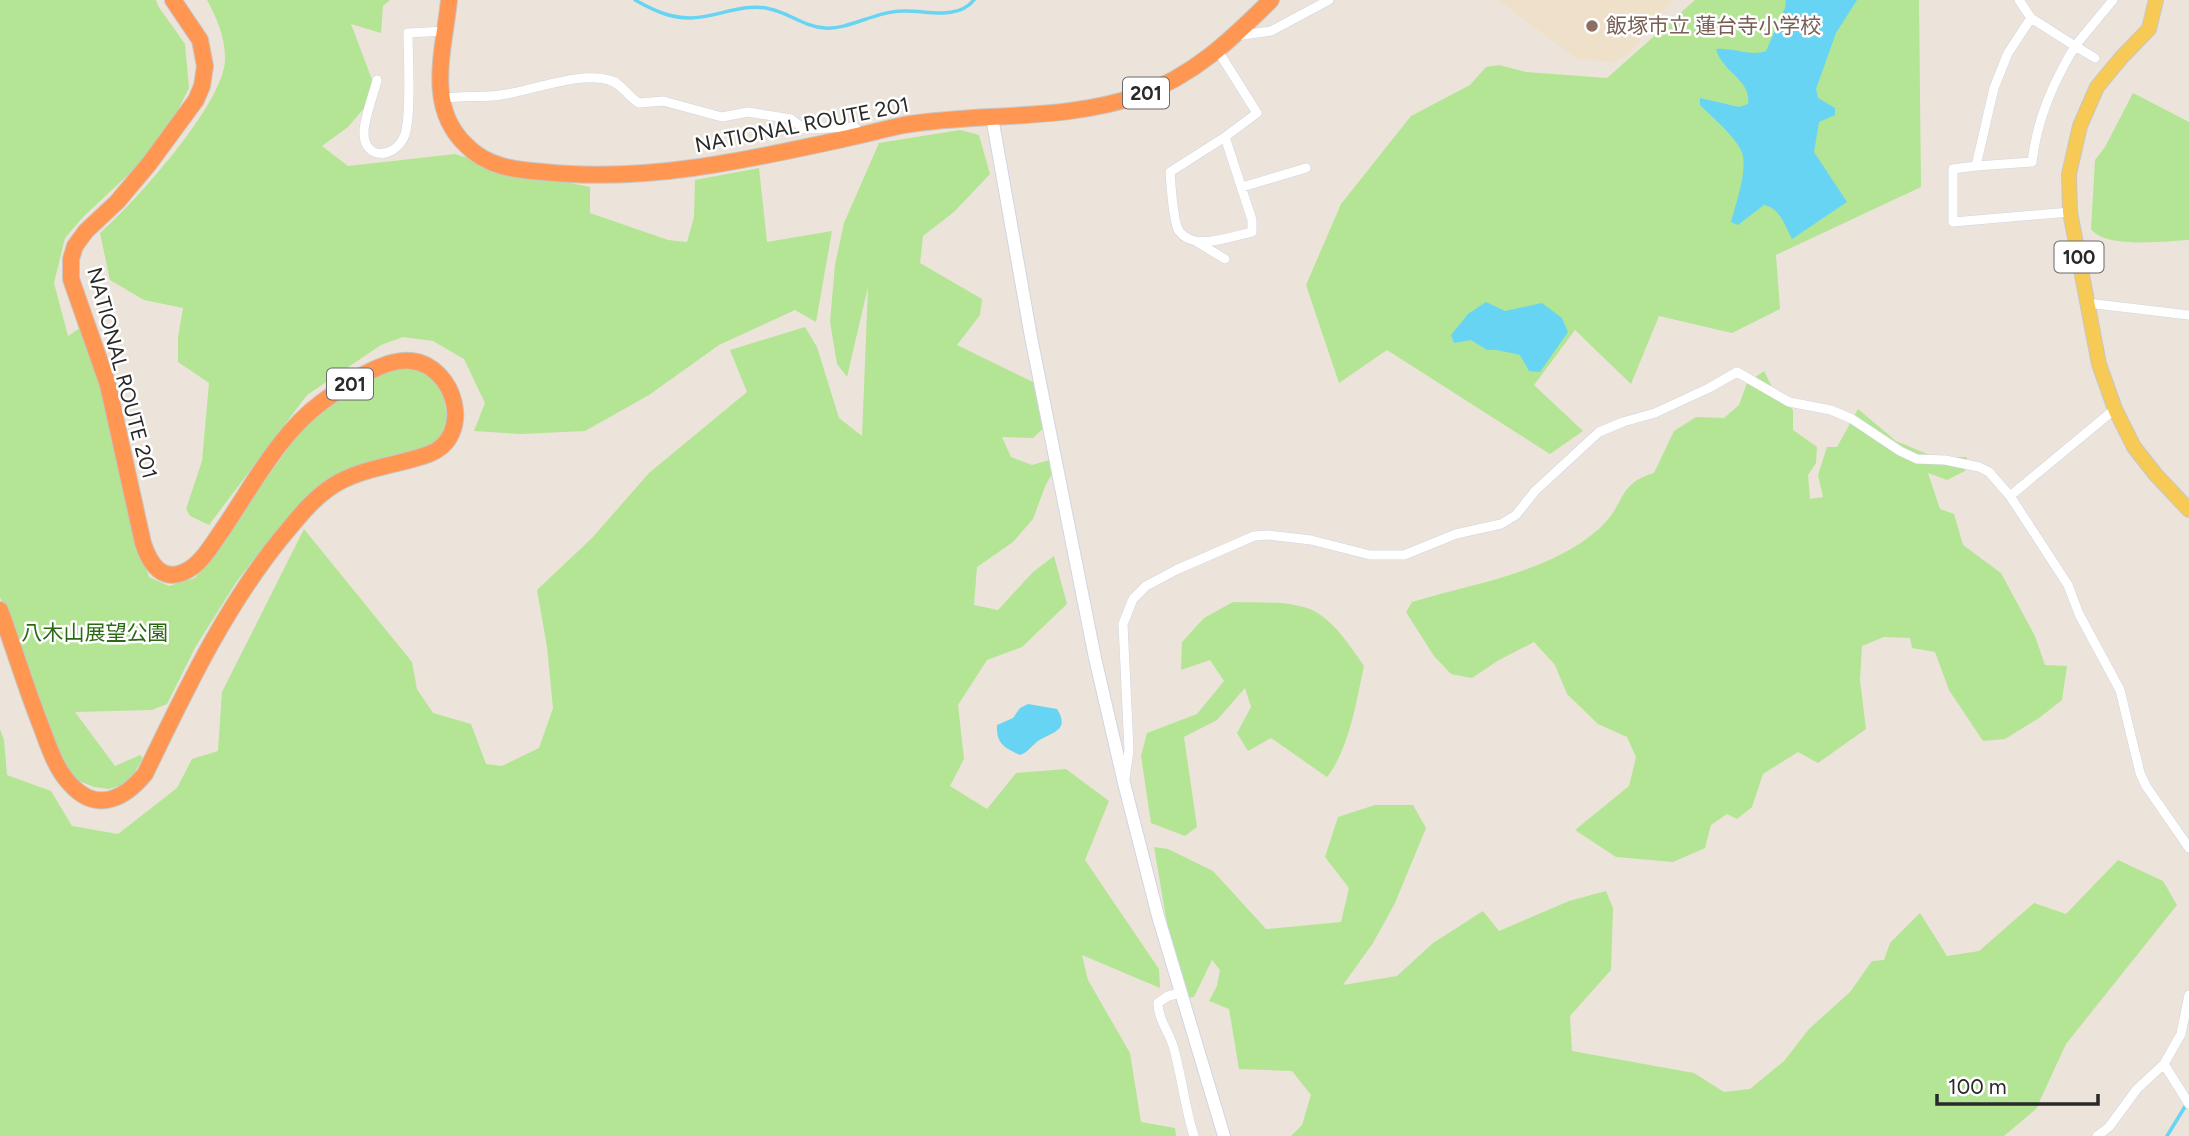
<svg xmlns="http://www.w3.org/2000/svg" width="2189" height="1136" viewBox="0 0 2189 1136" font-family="Figtree,'Noto Sans JP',sans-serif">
<rect width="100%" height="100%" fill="#ece4da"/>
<path fill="#efe1c9" d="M1498,0h174l-41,52 -15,10 -39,-3z"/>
<path fill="#b3e594" d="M0,0h156l2,6 27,38 4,44 -29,57 -77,72 -18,21 -11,45 14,53 12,-8 19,51 35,154 15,44 20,9 26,-8 111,-155 2,2c19,-24 55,-46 85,-55 8,-3 19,-3 28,-4l21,23 6,33 -6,15 -17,11 -111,42 -35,37 -42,54 -41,65 -29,58 -15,6 -77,2 40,54 25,-11 3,3 -10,17 -11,10 -13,4 -15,-2 -15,-6 -11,-12 -17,-36 -51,-136z
M207,0h183l-7,6 -2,27 -30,-9 26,69 -29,34 -26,19 26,20 107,-12 43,14 92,19v26l78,27 19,2 7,-25 1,-37 64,-12 8,74 65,-11 -16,91 -21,-12 -76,35 -70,50 -64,36 -65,3 -46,-3 11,-28 -21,-44 -31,-18 -30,-4 -22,8 -74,50 -98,130 -19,-9 -4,-7 16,-48 7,-78 -31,-21v-25l5,-29 -39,-8 -34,-20 -10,-47c34,-30 122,-127 125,-172 1,-22 -8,-43 -18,-61z
M1695,0h224l2,187 -145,68 4,54 -48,24 -73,-17 -28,68 -56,-54 -41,55 49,46 -33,23 -163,-104 -48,33 -33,-98 35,-81 70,-88 59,-31 16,-18 13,-2 27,7 81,6z
M2133,93l56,29v118c-24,1 -83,9 -98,-11l4,-69 10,-13z
M960,130l19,5 11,39 -36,38 -31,24 -3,27 62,36 -2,16 -23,30 76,37 17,40 -17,16 -31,-1 9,20 21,8 21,-6 1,12 -8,13 -13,35 -20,23 -36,25 -3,38 24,5 35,-38 21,-16 13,48 -45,43 -35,13 -29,45 6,54 -14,27 37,23 29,-36 50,-4 43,32 -24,59 74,109 1,19 -78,-33 6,25 42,73 11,69 34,6 1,8h-1176v-407l4,11 3,35 44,16 21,35 46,8 59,-46 15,-29 26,-8 4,-59 82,-163 108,133 5,27 16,24 38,11 15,40 16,2 37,-18 14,-40 -6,-61 -10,-57 55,-52 57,-65 98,-81 -17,-42 75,-23 12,20 22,71 23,18 6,-149 -21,90 -10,-13 -7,-42 5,-57 9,-42 35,-80z
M1764,371l8,16 21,23v20l24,17 -1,16 -8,12 2,24 13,-2 -5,-22 9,-28h10l21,-38 38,32 41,17 30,-1 -2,14 -18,9 -19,-7 12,36 14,5 9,31 38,28 34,63 10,29 22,1 -5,34 -23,18 -34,21 -22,2 -34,-51 -14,-38 -23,-4 -2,-10 -26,-1 -22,9 -2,34 6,49 -48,34 -20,-11 -35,22 -11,33 -15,12 -10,-5 -16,11 -6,23 -32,14 -57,-5 -41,-27 54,-44 7,-29 -9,-20 -29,-13 -31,-30 -12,-29 -21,-23 -35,18 -27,18 -21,-4 -17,-18 -28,-44 6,-10c56,-17 117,-26 167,-58 8,-5 18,-13 25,-20 21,-22 15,-41 50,-51l20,-42 22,-14 28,1 15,-13 8,-22z
M1233,602c24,1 61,-2 83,10 20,12 35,35 48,54 -8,36 -14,81 -37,111l-56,-39 -23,13 -11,-18 14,-26 -6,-19 -28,32 -33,17 13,90 -12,9 -34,-13 -10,-67 6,-23 50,-19 27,-33 -14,-21 -29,10 1,-28 22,-24z
M1375,805h38l13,23 -31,75 -22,40 -30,42 54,-9 36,-33 50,-32 16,20 70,-30 37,-10 7,17 -2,62 -41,46 2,35 122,22 30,19 26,-3 34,-28 25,-32 41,-37 22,-31 12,-1 6,-17 30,-30 27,43 32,-5 55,-48 32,11 52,-54 45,21 14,24 -111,139 -30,65 -32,27h-713l11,-11 9,-30 -19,-24 -53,-2 -10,-60 -20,-8 8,-15 3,-16 -8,-10 -18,37 -14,2 -26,-152 14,2 45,22 53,58 75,-7 8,-34 -24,-31 13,-40z"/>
<path fill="#68d4f3" d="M1786,0h71l-21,33 -20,56 2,9 17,10v7l-16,7 -5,30 33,50 -55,37c-7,-13 -12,-31 -28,-34l-26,20 -7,-3c5,-20 15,-45 12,-66 -3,-16 -31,-39 -43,-51v-7l39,9 9,-3c4,-24 -27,-33 -32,-55 17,-2 34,8 50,2l19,-43z
M1486,302l19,9 37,-8 20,15 6,14 -28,40 -11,-1 -9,-16c-11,-2 -22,-6 -33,-5l-16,-10 -17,3 -3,-8 17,-21z
M1028,704l29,5c14,22 -6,23 -19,32 -7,5 -9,11 -18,14 -15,-7 -24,-11 -23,-30l16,-7 7,-10z"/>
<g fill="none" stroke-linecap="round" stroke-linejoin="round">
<path stroke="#68d4f3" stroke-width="3.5" d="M635,0c18,10 34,18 55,18 27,0 52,-16 80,-9 19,4 35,18 55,19 23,2 51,-17 78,-17 23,-1 54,10 71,-11
M2167,1136l19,-31"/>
<defs>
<path id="street" d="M2019,0l12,18
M1236,36l35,-5 58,-31
M1218,51l39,62 -32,24 -55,35c1,13 3,50 9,59 15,21 53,5 73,1v-12l-27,-83
M377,80c-3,13 -14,42 -13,53 0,27 30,26 40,4 8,-17 4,-82 4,-104l38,-2
M441,99c20,-4 40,-1 60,-4 30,-4 79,-24 108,-15 13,3 19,17 30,23l24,-2 59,16 26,-5 43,7 13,10 49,-2 3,1 2,8
M1976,166l56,-4c5,-43 21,-79 43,-116l20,12
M1242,187l64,-19
M2070,212l-117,10v-53l23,-3 18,-78 14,-35 23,-35 44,28 38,-46
M1197,242l28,17
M2087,303l102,12
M2010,496l105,-87
M1125,778l4,-28 -6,-126 10,-25 13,-13 30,-16 78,-34 14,-1 43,5 59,15h34l52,-21 45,-10 15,-9 19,-24 64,-59 24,-10 32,-9 54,-25 28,-16 52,30 42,8 21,9 48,32 17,8 28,1 34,7 10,5 21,24 58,89 11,29 41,76 20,83 6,13 43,62
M1181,993l-13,3 -10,7c0,17 12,30 16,46 8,29 11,59 20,87
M2164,1064l25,40
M2097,1136l12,-9 28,-38 27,-25 17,-30 8,-39"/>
<path id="secondary" d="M992,117l39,220 64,321 29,125 34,133 66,220"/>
<path id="primary" d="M2156,0l-7,29 -28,29 -24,29 -17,39 -11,48 1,38 29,152 16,45 19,38 22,28 33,35"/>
<path id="highway" d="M449,0c-5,50 -24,106 17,145 21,22 49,25 78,27 102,11 204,-12 304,-34 18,-4 37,-9 56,-13 79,-13 160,-3 236,-30 53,-19 92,-56 131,-95
M0,610c14,38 26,78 41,116 8,21 15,45 32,61 26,26 53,10 72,-13 40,-82 79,-166 137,-237 16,-19 31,-39 52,-52 26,-17 66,-20 95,-31 46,-18 26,-88 -17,-93 -28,-4 -68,25 -90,41 -42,31 -68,81 -97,124 -10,14 -22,36 -37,44 -25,14 -38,-5 -45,-27l-35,-158 -37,-106v-20l4,-13 11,-15 31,-29 32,-38 47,-64 6,-14 3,-20 -5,-26 -27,-40"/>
</defs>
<use href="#street" stroke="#d0d4e3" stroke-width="10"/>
<use href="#secondary" stroke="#d0d4e3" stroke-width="14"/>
<use href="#primary" stroke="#c7c7c7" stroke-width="16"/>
<use href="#highway" stroke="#c7c7c7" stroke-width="18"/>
<use href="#street" stroke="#fff" stroke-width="9"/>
<use href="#secondary" stroke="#fff" stroke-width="12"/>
<use href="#primary" stroke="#f6ca55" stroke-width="14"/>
<use href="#highway" stroke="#ff9753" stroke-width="16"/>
</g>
<circle fill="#8d6e63" stroke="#fff" stroke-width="2.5" cx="1592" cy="26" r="7"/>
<g text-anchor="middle" stroke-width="5" stroke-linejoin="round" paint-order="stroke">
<g fill="#fff" stroke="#696969" stroke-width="2">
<rect x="1123" y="77.5" width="46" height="31" rx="5"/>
<rect x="2054.5" y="241.5" width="49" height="31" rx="5"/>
<rect x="327" y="368.5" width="46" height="31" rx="5"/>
</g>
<g font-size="19" font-weight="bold" fill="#292929">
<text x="1146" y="100">201</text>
<text x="2079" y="264">100</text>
<text x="350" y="391">201</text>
</g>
<g font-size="21" fill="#785e54" stroke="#fff" text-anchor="start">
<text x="1606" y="33">飯塚市立 蓮台寺小学校</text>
</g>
<g font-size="21" fill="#292929" stroke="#fff">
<text transform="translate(802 125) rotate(-11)" y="7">NATIONAL ROUTE 201</text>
<text transform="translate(122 373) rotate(75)" y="7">NATIONAL ROUTE 201</text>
</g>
<g font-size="21" fill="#2b6917" stroke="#fff">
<text x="95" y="640">八木山展望公園</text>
</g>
</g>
<path d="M1937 1094v10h161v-10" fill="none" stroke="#292929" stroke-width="3.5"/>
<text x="1948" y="1094" font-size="21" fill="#292929" stroke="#ffffff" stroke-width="5" paint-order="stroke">100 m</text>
</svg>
